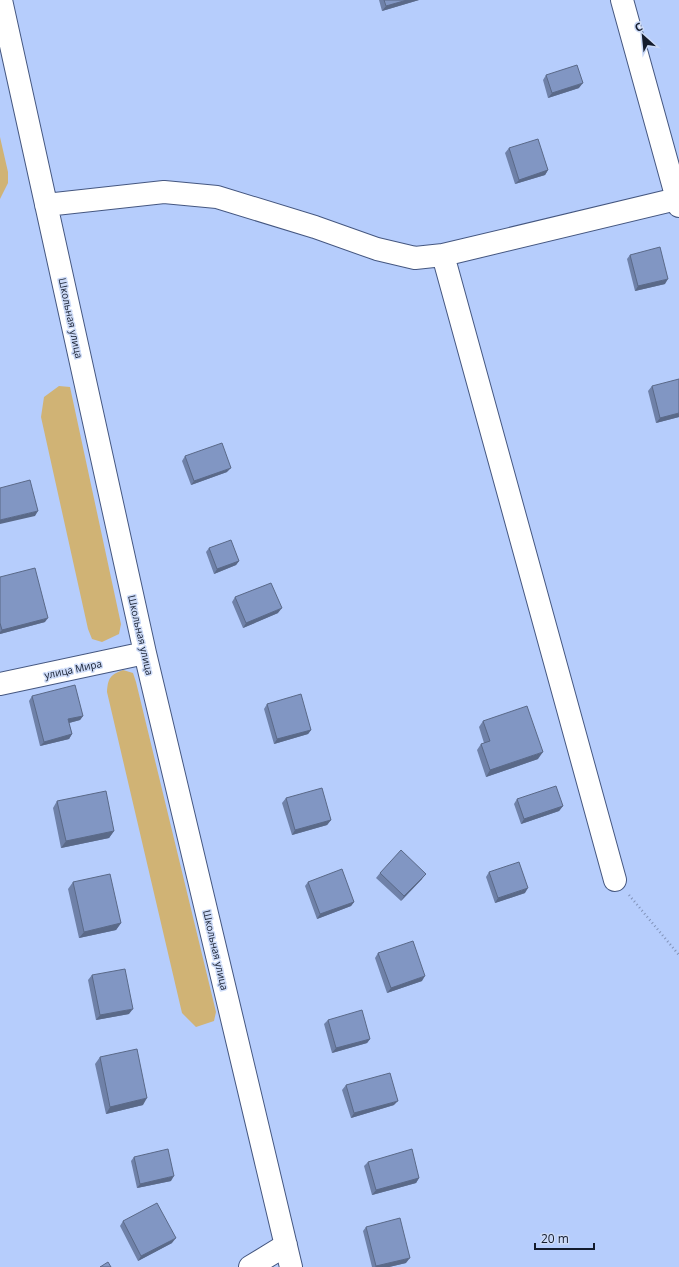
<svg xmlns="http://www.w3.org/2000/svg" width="679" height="1267" viewBox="0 0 679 1267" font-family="'Open Sans',sans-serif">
<rect width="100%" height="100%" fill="#b6cdfc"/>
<path fill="#d0b375" d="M0,137l8,35v11l-8,16z
M59,386l11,1 51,237 -2,10 -17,8 -10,-3 -4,-10 -47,-212 3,-20z
M123,670l10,3 3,9 80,330 -2,9 -18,6 -14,-14 -75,-321c1,-14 3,-17 16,-22z"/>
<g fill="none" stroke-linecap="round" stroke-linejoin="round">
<defs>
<path id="minor" d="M1,0l144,653 146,614
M622,0l57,206
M46,205l118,-13 53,5 98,30 62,22 38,9 28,-3 234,-56
M443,255l172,625
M0,684l145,-31
M250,1267l36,-22"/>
</defs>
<use href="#minor" stroke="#455780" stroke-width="24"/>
<path stroke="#8092b8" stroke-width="2.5" stroke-dasharray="1 3" stroke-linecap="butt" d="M629,895l50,60"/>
<use href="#minor" stroke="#fff" stroke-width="22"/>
</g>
<path fill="#6f81a8" d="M379,0h40l-37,11z
M546,75l33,13 -31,10 -5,-18z
M509,148l39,22 -3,5 -30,9 -10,-31z
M630,255l35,29 -30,7 -8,-32z
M652,386l27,31 -23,6 -8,-32z
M185,456l42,16 -36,13 -9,-24z
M209,548l30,13 -3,4 -22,9 -8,-22z
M0,577l45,45 -45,12z
M235,597l43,16 -35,15 -11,-26z
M32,696l51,20 -3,4 -11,3 3,11 -3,5 -29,7 -11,-45z
M267,704l44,26 -3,4 -34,10 -10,-35z
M483,721l55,38 -52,18 -9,-27 4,-6 3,-1 -5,-16z
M286,798l45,22 -4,5 -35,10 -10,-32z
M517,799l46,7 -4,5 -38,13 -7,-20z
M57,801l57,30 -5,7 -48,10 -8,-40z
M489,872l36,21 -30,10 -9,-26z
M380,873l42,6 -21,22 -25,-23z
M73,882l48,41 -5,7 -37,8 -11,-49z
M308,882l46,20 -3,4 -34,13 -12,-33z
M378,953l44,28 -35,12 -12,-35z
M92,975l37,39 -33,6 -8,-40z
M328,1020l42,19 -3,4 -35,10 -8,-29z
M100,1057l43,48 -37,9 -11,-50z
M346,1085l48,20 -43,13 -9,-28z
M134,1157l37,24 -34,7 -6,-27z
M368,1162l51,16 -3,5 -44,12 -8,-29z
M123,1221l49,22 -34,18 -18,-35z
M366,1227l40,36 -17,4h-17l-9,-36z"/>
<path fill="#5a6988" d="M407,0h12l-37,11 4,-5z
M583,83l-4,5 -31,10 4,-5z
M548,170l-3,5 -30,9 4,-4z
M668,279l-3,5 -30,7 3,-5z
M679,413v4l-23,6 4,-5z
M231,468l-4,4 -36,13 3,-4z
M38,511l-3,5 -35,8v-4z
M239,561l-3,4 -22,9 3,-5z
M282,608l-4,5 -35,15 3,-5z
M48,618l-3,4 -45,12v-2l2,-2z
M83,716l-3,4 -15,4 3,-5z
M311,730l-3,4 -34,10 3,-5z
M72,734l-3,5 -29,7 4,-4z
M543,752l-5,7 -52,18 4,-7z
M563,806l-4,5 -38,13 3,-5z
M331,820l-4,5 -35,10 3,-5z
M114,831l-5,7 -48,10 5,-7z
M426,874l-4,5 -21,22 3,-5z
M528,888l-3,5 -30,10 3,-5z
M354,902l-3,4 -34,13 3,-5z
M121,923l-5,7 -37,8 5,-6z
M425,976l-3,5 -35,12 4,-5z
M133,1009l-4,5 -33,6 4,-5z
M370,1039l-3,4 -35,10 4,-5z
M147,1098l-4,7 -37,9 4,-7z
M398,1101l-4,4 -43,13 3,-5z
M174,1176l-3,5 -34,7 3,-4z
M419,1178l-3,5 -44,12 4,-5z
M176,1238l-4,5 -34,18 3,-5z
M410,1258l-4,5 -17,4h-14l1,-1z"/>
<path fill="#8196c3" stroke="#5a6988" d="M384,0h23l-21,6z
M577,65l6,18 -31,10 -6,-18z
M538,139l10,31 -29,10 -10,-32z
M660,247l8,32 -30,7 -8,-31z
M679,379v34l-19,5 -8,-32z
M222,443l9,25 -37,13 -9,-25z
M30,480l8,31 -38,9v-32z
M231,540l8,21 -22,8 -8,-21z
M35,568l13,50 -46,12 -2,-7v-46z
M271,583l11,25 -36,15 -11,-26z
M75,685l8,31 -15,3 4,15 -28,8 -12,-46z
M301,694l10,36 -34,9 -10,-35z
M527,706l16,46 -53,18 -9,-26 9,-3 -7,-20z
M556,786l7,20 -39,13 -7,-20z
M322,788l9,32 -36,10 -9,-32z
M106,791l8,40 -48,10 -9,-40z
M401,850l25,24 -22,22 -24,-23z
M519,862l9,26 -30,10 -9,-26z
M342,869l12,33 -34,12 -12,-32z
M110,874l11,49 -37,9 -11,-50z
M413,941l12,35 -34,12 -13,-35z
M125,969l8,40 -33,6 -8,-40z
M362,1010l8,29 -34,9 -8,-28z
M137,1049l10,49 -37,9 -10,-50z
M390,1073l8,28 -44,12 -8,-28z
M168,1149l6,27 -34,8 -6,-27z
M412,1149l7,29 -43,12 -8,-28z
M157,1203l19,35 -35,18 -18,-35z
M400,1218l10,40 -34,8 -10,-39z
M108,1262l3,5h-11z"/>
<g text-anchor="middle" stroke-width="3" stroke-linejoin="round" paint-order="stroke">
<g font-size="10" fill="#141c2d" stroke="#ccdaf7">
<text transform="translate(71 318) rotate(78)" y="4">Школьная улица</text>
<text transform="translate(141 635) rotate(77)" y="4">Школьная улица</text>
<text transform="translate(73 669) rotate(-12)" y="4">улица Мира</text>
<text transform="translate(216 950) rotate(77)" y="4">Школьная улица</text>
</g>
</g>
<g transform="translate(643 36) rotate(333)" stroke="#ccdaf7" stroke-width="3" paint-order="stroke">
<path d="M0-3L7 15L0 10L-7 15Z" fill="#141c2d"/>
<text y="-6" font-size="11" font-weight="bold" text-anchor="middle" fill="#141c2d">С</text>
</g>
<path d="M535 1243v6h59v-6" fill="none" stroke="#141c2d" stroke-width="2"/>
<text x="541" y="1243" font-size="12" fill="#141c2d" stroke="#ccdaf7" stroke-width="3" paint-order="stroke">20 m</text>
</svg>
